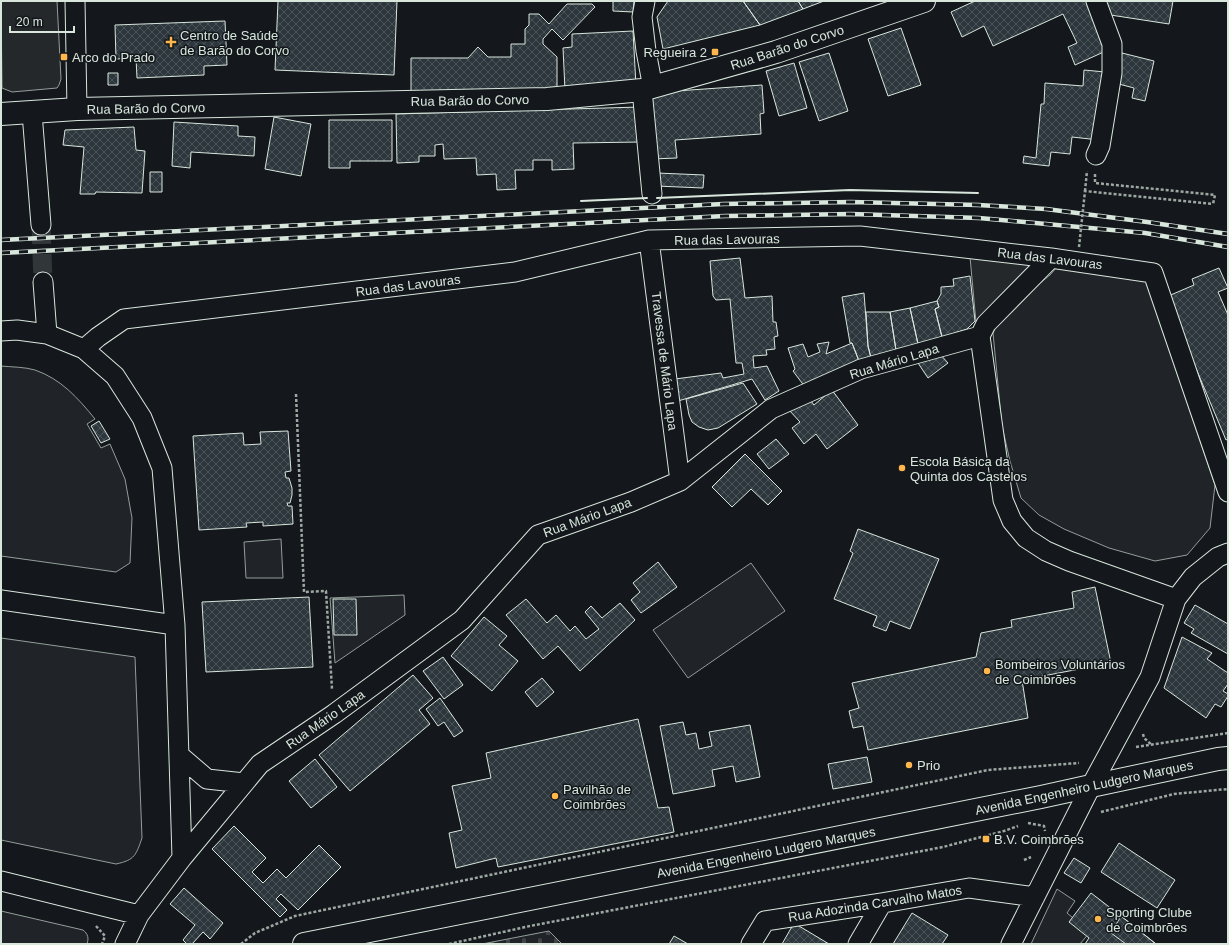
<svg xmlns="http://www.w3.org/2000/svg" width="1229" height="945" viewBox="0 0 1229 945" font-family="Arial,sans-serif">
<defs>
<pattern id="cemetery-stones" width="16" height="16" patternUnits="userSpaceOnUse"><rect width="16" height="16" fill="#202428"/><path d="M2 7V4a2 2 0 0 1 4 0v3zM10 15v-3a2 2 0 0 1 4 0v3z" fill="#404447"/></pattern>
<pattern id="building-cross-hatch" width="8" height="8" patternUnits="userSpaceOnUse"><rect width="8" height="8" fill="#2c363c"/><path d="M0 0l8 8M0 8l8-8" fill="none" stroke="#4a5358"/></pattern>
</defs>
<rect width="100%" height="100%" fill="#14181c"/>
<path fill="#202428" stroke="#939e99" d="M1057,267l89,14 69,204 -5,43 -23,27 -32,6 -46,-13 -45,-19 -25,-14 -18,-17 -11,-37 -8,-35 -9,-93 8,-18 49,-40z
M1,366c11,1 24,1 34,4 26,9 43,28 60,49l-8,5 14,24 9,-4 15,35 7,39 -2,45 -14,9 -115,-16z
M281,539l2,39h-37l-2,-36z
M751,563l34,48 -97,67 -35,-48z
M404,595l1,20 -70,48 -5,-65z
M1,638l134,19 7,181c-6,17 -7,22 -26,26l-115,-24z
M1057,889l18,12 -8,12 23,19 -10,12h-49z
M1,911l82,19c5,4 6,8 4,14h-86z"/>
<path fill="url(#cemetery-stones)" stroke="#939e99" d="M549,931l13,13h-80z"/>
<path fill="#24282b" stroke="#939e99" d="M1,1h56l4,78 -2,6 -2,3 -45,4 -10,-4z
M970,257l69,5 -63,60z"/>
<path fill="url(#building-cross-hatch)" stroke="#d8e6dc" d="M278,1h119l-3,74 -119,-5z
M613,1h21l-1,11 -20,-1z
M668,1h75l17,24 -97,24 -6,-32z
M743,1h55l5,8 -43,16z
M798,1h26l-21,8z
M975,1h111l22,49 -33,15 -7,-18 9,-4 -14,-29 -70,32 -9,-20 -22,11 -11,-25z
M1106,1h67l-4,23 -65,-10z
M567,4h25l3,3 -32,33 -11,-11 -9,10v5l14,13v39h-146v-38h57l10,-11 10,10h23v-13h14v-15l4,-4v-11h10l10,10z
M225,21l2,44 -23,1v9l-67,3 -1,-20 -20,1 -1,-34z
M901,28l20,57 -33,11 -20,-57z
M633,31l3,55 -71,4 -2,-42 9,-1v-13z
M829,53l19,58 -29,10 -20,-59z
M1122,53l32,8 -9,40 -13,-3 2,-10 -19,-5z
M794,63l13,45 -28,8 -13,-45z
M1084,70l21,2 -6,68 -27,-3 -2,17 -19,-2 -2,14 -26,-3 1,-7 12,2 5,-54h3l1,-21 38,3z
M108,73h10v12h-10z
M762,85l2,28 -4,1 1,20 -86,6 2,18 -25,1 -5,-66z
M640,107l1,35 -68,1 1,26 -22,1v-10h-19v10h-18l1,19 -19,1 -1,-16 -19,1 -1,-17 -32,1 -1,-15 -8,1v11h-16v6l-22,1 -1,-49z
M274,117l37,7 -10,52 -36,-7z
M329,120h63v41h-42v7h-21z
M174,122l64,4v10l17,1 -1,19 -63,-4 -1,16 -18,-2z
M134,127l2,23 9,1 -3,42 -46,-1 -1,2h-15l4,-47 -21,-2 2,-15z
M150,172h12v20h-12z
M657,173l47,2 -1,13 -47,-2z
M740,258l5,40 27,-2 1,26h3l2,14 -4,1 1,12 -9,1 1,5 -14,1 1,12 13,-2 12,25 -14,9 -13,-21 -74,22 -3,-22 46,-6 2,5 21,-4 -2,-11h-6l-6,-64 -14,1 -3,-4 -3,-35z
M1219,268l9,20 -10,4 10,23v124l-2,1 -60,-143 28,-12 -2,-6z
M970,276l5,45 -8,8 -25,8 -7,-28 4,-2 -2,-6 4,-7v-7l13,-1 -1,-7z
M864,293l4,53 3,12 -12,3 -7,-18h-2l-8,-46z
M937,301l2,6 -4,2 7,28 -24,7 -8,-36z
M910,308l8,36 -22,6 -6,-38z
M866,312h24l6,38 -25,8 -3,-12z
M829,342l-3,12 26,-11 7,18 -54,26 -12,-16 2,-2 -7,-21 15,-4 5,13 12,-5 -3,-8z
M939,353l9,10 -20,15 -12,-18z
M743,383l14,21 -39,24 -10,2 -9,-3 -7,-5 -3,-7 -3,-16z
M832,390l26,35 -31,24 -11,-15 -12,10 -12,-16 8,-6 -11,-12 18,-14 7,9z
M99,421l11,18 -9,4 -10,-17z
M288,431l3,40 -6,1 1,6h3l3,10v7l-2,8h-3l1,3h4l1,18 -30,2v-4l-17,1 1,4 -48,3 -6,-94 50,-3 1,12 17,-1 -1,-12z
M776,439l13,15 -20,15 -12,-15z
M745,454l37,37 -14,14 -17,-16 -19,18 -20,-20z
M858,529l81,30 -29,70 -20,-8 -4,10 -13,-5 4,-10 -43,-17 19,-46 -3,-2z
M658,562l19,25 -36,26 -10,-13 9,-8 -7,-9z
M1095,587l16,76 -89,17 6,38 -160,32 -5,-24 -10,2 -4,-17 10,-3 -7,-25 124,-26 5,-24 31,-6 -1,-7 63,-12 -2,-16z
M309,597l4,70 -107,5 -4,-70z
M333,599h23l1,36h-23z
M526,599l21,24 9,-8 14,16 5,-5 11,13 13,-10 -14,-17 6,-6 11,12 18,-15 15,17 -55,51 -22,-25 -15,13 -37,-44z
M1195,605l33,19v30l-37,-21 3,-4 -10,-6z
M484,617l23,19 -8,9 19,16 -26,30 -41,-35z
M1182,637l30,16 -5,6 21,14v11l-5,7 5,3v2l-7,11 -6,-3 -9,14 -42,-30z
M443,657l20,28 -19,14 -21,-28z
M413,675l20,23 -14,12 11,14 -80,67 -31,-36z
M542,678l12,14 -17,15 -12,-15z
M440,698l23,33 -9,6 -10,-15 -6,4 -12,-17z
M638,719l20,89 11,-1 5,25 -176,35 -2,-9 -40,10 -7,-35 13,-3 -10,-44 39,-8 -5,-25z
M683,722l3,13 10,-2 3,16 13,-3 -3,-14 41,-7 10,52 -24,5 -3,-16 -21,4 3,16 -42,8 -13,-68z
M867,757l5,25 -39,7 -5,-25z
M315,759l22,28 -26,21 -22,-27z
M234,826l32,32 -14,14 11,11 14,-14 9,9 33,-33 22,22 -43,43 -17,-16 -5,5 11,11 -7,7 -68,-68z
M1119,843l56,37 -18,28 -56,-36z
M1074,858l16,10 -9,15 -17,-10z
M184,888l39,35 -13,16 -7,-7 -11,12h-5l-4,-4 12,-15 -25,-21z
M1091,893l30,23 35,28h-71l4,-6 -20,-16z
M912,913l36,22 -6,9h-49z
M1121,916l35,28h-30l-15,-11z
M794,923l35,21h-47z
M674,936l14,8h-19z"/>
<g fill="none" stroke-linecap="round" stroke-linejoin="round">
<path stroke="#313739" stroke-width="19" stroke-dasharray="19 10" stroke-linecap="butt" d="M41,225l2,57"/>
<defs>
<path id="minor" d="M75,1l2,108
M645,1l-3,16 4,34 7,37
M1096,1l16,43v29l-12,73 -4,9
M642,90l10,104
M32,113l9,112
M649,240l31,241
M43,282l4,52
M1,331l16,-1 30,4 37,15 31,27 27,42 20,50 13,157 7,233
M980,336l23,164 9,21 14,17 20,13 23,10 107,38
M84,349l14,-12 26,-18 391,-47 134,-32 211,-4 191,22 102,15 75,219
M1,600l174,25
M179,755l28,24 37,4
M1,881l138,34
M125,944l14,-29 43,-57 78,-94 74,-50 128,-94 76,-85 93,-33 49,-21 91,-72 90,-40 119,-33 6,-12 65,-66
M751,944l14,-23 117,-18 87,-15 66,9
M858,944l24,-41
M1011,944l80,-158 59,-109 26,-78 17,-22 25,-20 10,-4"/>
<path id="secondary" d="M1,114l76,-5 470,-10 95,-9 134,-38 148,-51
M304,944l737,-147 50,-11 127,-27 10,-1"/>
</defs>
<use href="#minor" stroke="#d8e6dc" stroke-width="21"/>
<use href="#secondary" stroke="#d8e6dc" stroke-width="24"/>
<path stroke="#9da8a2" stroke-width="2.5" stroke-dasharray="3 2" stroke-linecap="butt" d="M1095,174v9l120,12 -2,9
M1085,191l2,-20
M296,394l8,198 22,-1 6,98
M1143,734l1,4 8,7
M1136,747l92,-14
M1101,812l73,-18 54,-5
M1028,823l16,3 1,5
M1024,860l7,-3
M96,926l9,10 -3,8
M241,944l14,-11 40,-17 693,-146 91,-7
M449,944l81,-18 413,-79 61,-16 14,-5"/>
<use href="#minor" stroke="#14181c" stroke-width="19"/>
<use href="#secondary" stroke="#14181c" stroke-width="22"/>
<defs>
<path id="rail" d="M1,240l722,-36 128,-2 127,3 68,4 101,13 81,12
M1,253l724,-37 126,-2 128,4 166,15 83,14"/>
</defs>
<use href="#rail" stroke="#d8e6dc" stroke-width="4.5"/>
<use href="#rail" stroke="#14181c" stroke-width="3" stroke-dasharray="9" stroke-linecap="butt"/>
<path stroke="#9da8a2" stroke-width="2.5" stroke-dasharray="3 2" stroke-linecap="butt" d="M1079,247l6,-56 128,13"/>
<path stroke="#d8e6dc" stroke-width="2" d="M657,198l193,-8 128,3
M581,201l66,-3"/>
</g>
<g fill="#ffb74d" stroke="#14181c" stroke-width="1.5">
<path d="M169 36h4v4h4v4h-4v4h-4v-4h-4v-4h4z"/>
<rect x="711" y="48" width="8" height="8" rx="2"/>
<rect x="60" y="53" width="8" height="8" rx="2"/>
<circle cx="902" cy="468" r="4"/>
<circle cx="987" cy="671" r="4"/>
<circle cx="909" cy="765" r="4"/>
<circle cx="555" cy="796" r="4"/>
<rect x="982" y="835" width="8" height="8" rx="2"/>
<circle cx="1098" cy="919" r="4"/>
</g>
<g text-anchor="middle" stroke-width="3" stroke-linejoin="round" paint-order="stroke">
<g font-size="13" fill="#d8e6dc" stroke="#14181c" text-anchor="start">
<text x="180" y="40">Centro de Saúde<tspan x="180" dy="15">de Barão do Corvo</tspan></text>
<text x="707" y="57" text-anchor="end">Regueira 2</text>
<text x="72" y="62">Arco do Prado</text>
<text x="910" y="466">Escola Básica da<tspan x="910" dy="15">Quinta dos Castelos</tspan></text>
<text x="995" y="669">Bombeiros Voluntários<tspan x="995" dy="15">de Coimbrões</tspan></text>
<text x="917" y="770">Prio</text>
<text x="563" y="794">Pavilhão de<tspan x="563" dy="15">Coimbrões</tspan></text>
<text x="994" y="844">B.V. Coimbrões</text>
<text x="1106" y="917">Sporting Clube<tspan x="1106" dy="15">de Coimbrões</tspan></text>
</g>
<g font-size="13" fill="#d8e6dc" stroke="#14181c">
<text transform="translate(787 47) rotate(-18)" y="5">Rua Barão do Corvo</text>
<text transform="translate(470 100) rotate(-1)" y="5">Rua Barão do Corvo</text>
<text transform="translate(146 108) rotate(-1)" y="5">Rua Barão do Corvo</text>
<text transform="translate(727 239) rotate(-1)" y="5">Rua das Lavouras</text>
<text transform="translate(1050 258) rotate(7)" y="5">Rua das Lavouras</text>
<text transform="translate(408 285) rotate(-7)" y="5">Rua das Lavouras</text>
<text transform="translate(665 361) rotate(83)" y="5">Travessa de Mário Lapa</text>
<text transform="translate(894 361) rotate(-17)" y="5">Rua Mário Lapa</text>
<text transform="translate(587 517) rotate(-20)" y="5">Rua Mário Lapa</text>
<text transform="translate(325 719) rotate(-35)" y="5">Rua Mário Lapa</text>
<text transform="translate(1084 787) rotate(-12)" y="5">Avenida Engenheiro Ludgero Marques</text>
<text transform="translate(766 852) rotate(-11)" y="5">Avenida Engenheiro Ludgero Marques</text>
<text transform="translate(875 903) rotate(-9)" y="5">Rua Adozinda Carvalho Matos</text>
</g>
</g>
<rect width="1229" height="945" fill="none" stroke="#d8e6dc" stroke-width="4"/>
<path d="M10 26v6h64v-6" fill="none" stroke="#d8e6dc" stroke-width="2"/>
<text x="16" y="26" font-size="12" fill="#d8e6dc" stroke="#14181c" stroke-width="3" paint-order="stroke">20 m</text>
</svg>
